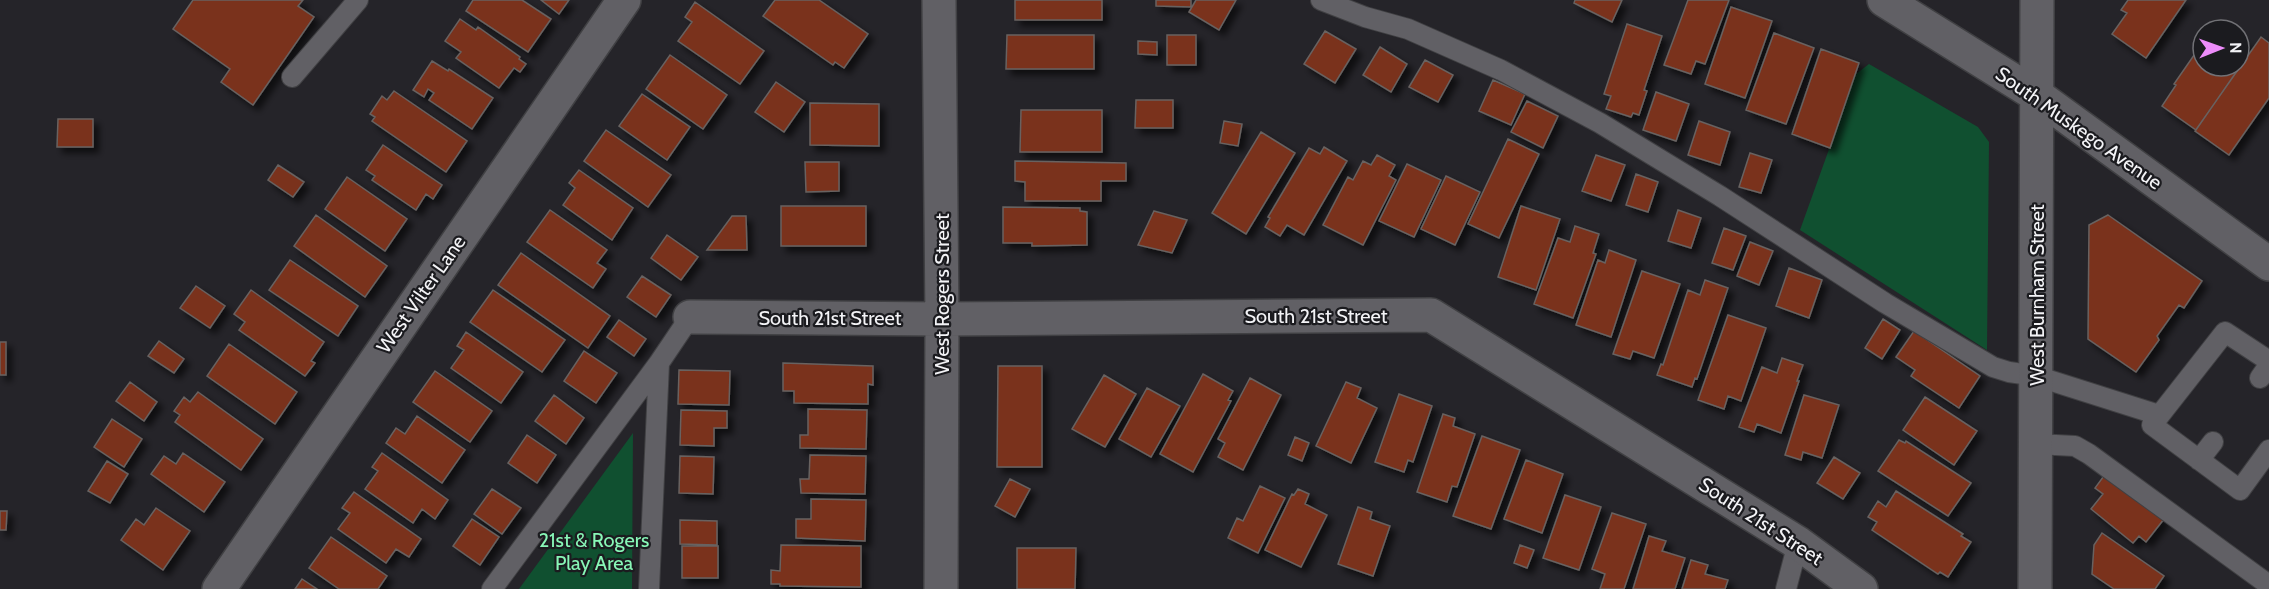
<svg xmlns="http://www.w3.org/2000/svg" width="2269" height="589" viewBox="0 0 2269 589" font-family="Cabin,sans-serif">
<defs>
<filter id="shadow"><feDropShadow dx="5.5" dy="5.5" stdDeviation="3" flood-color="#0009"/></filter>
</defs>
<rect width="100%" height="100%" fill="#252429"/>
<path fill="#105030" d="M1869,64l109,63 11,15 -2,208 -187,-120 56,-156z
M633,433l-1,156h-113z"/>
<path fill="#7a301c" stroke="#686260" stroke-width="1.5" filter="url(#shadow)" d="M193,0h110l-5,6 16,11 -61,88 -32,-23 9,-13 -57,-40z
M473,0h49l29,19 -23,33 -62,-41z
M541,0h28l-10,14z
M775,0h44l49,34 -24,34 -9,-6 -2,3 -70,-49z
M1015,0h87v20h-87z
M1156,0h35v7l-35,-1z
M1196,0h40l-17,30 -30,-18z
M1575,0h47l-10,22 -38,-19z
M1688,0h41l-24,64 -9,-3 -5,13 -27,-9z
M2128,0h58l-40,58 -34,-24 15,-21 -6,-3z
M695,2l69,49 -24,33 -62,-43 14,-19 -7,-5z
M1731,7l41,14 -27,77 -40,-14z
M460,19l16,11 2,-3 42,30 -1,2 7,5 -6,8 -6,-4 -15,20 -43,-30 5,-6 -16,-11z
M1627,24l35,12 -18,54 3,1 -8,24 -6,-2 -2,4 -25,-8 5,-13 -7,-2z
M1325,31l31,18 -21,34 -31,-19z
M1774,33l40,15 -28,76 -40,-14z
M1007,35h87v34h-88z
M1167,35h29v30h-29z
M2261,37l8,6v55l-40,57 -34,-24z
M2239,38l9,7 -7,10 5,3 -50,72 -34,-24 14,-21 -2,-1 25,-36 4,2v16h36z
M1138,41l19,1v13l-19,-1z
M1380,47l27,17 -16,28 -28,-17z
M1821,49l38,14 -29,85 -38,-14z
M670,55l57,40 -24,34 -57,-40z
M1425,60l28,15 -15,27 -29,-15z
M432,61l16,10 1,-2 44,29 -21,31 -43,-29 5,-7 -6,-4 -4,8 -11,-7z
M1493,80l32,14 -14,31 -32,-14z
M776,82l29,20 -21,30 -29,-20z
M394,91l73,50 -21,31 -74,-51 3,-4 -5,-3 12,-18 5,4z
M1656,92l33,12 -13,37 -33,-11z
M642,94l48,33 -23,33 -48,-34z
M1136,100h37v28h-38z
M1527,101l31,15 -15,32 -32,-16z
M810,103l69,1v42l-69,-1z
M1021,110h81v42h-82z
M58,119h35v28h-36z
M1224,121l18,3 -4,22 -18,-3z
M1699,121l31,11 -10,33 -32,-10z
M606,130l65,45 -23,32 -64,-46z
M1261,132l34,21 -49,81 -34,-21z
M1508,139l31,15 -40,84 -31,-14z
M383,145l59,40 -9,14 -7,-5 -10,16 -44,-30 3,-4 -9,-6z
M1324,147l23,14 -43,74 -17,-10 -7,11 -15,-9 5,-9 -2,-1 41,-69 11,6z
M1750,153l22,7 -11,33 -22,-6z
M1377,155l18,10 -6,11 7,4 -33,65 -40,-20 25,-48 5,3 10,-19 8,4z
M1596,155l29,10 -14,36 -29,-10z
M1015,161l111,2v18h-25v20h-76v-19l-10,-1z
M805,162h34v29l-33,1z
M1407,164l34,16 -27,57 -35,-16z
M278,165l26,17 -11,15 -25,-17z
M579,170l54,38 -21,32 -49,-35 12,-17 -6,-5z
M1636,174l22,8 -10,30 -22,-7z
M1446,176l34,16 -25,53 -34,-16z
M347,177l60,42 -22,32 -60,-42z
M781,206h85v40h-85z
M1521,206l39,13 -24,71 -38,-13z
M1003,207l77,1v3l7,1v33l-55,1v-3h-29z
M550,210l57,40 -10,13 9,6 -13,19 -66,-46z
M1678,210l23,8 -10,30 -23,-7z
M1154,211l33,9 -15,33 -34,-8z
M316,215l71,51 -22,31 -71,-51z
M2108,215l94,66 -18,27 -5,-3 -22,31 2,4 -23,32 -48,-33 1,-114z
M732,216h14l1,34h-40z
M1575,226l24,8 -6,19 3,1 -23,64 -39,-14 24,-66 12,4z
M1724,228l22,8 -13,34 -21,-7z
M667,235l31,22 -17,23 -30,-22z
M1750,242l23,9 -14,34 -22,-9z
M1609,250l27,10 -25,77 -35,-12 22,-65 7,3z
M521,253l89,63 -22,32 -90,-63z
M290,260l68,46 -20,30 -69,-46z
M1789,268l33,12 -13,38 -33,-12z
M1642,271l38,13 -26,74 -21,-7 -3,8 -17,-5z
M642,276l29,19 -15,22 -29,-20z
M1705,280l23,8 -31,91 -2,-1 -3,9 -35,-12 4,-11 2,1 25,-75 12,5z
M196,286l29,20 -15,22 -30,-20z
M251,290l73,52 -13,19 4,2 -10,13 -66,-46 6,-8 -11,-8z
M493,290l72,50 -23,32 -72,-50z
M1728,315l38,13 -25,73 -13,-5 -4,13 -26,-9z
M1883,319l17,11 -18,29 -17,-11z
M619,320l27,19 -12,17 -27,-19z
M1914,331l66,45 -21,32 -48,-32 4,-6 -19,-13z
M466,332l57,40 -22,31 -50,-35 13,-18 -7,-4z
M159,341l25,18 -10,14 -26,-17z
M0,342h6v33h-6z
M229,344l68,48 -22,32 -68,-48z
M584,351l33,22 -21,30 -32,-22z
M1782,358l21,7 -6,16h2l-18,52 -24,-9 -3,8 -15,-5 23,-60 15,6z
M783,363l90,3v19l-5,-1v20l-74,-1v-12h-11z
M998,366h44v101h-45z
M679,370l51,1 -1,34 -51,-1z
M435,371l57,40 -22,31 -57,-40z
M1203,374l30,17 -5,9 3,1 -38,71 -33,-18z
M1104,375l32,19 -31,53 -33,-18z
M1250,378l31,17 -38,75 -25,-13 7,-14 -7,-4z
M130,382l27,20 -13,19 -28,-20z
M1346,382l15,6 -4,10 20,10 -26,55 -35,-17z
M1147,388l33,18 -29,51 -32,-18z
M198,392l65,47 -22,31 -66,-48 5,-7 -6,-4 10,-14 6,5z
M1399,394l33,12 -19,56 -5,-2 -4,12 -29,-10z
M554,395l30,23 -18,26 -31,-23z
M1804,395l35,10 -17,53 -19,-6 -2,8 -16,-5z
M1925,397l52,34 -23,34 -51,-35z
M808,409l59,1 -1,39 -66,-1v-13h8z
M681,410l46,1v17h-13v18l-34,-1z
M1443,414l12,4 -2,8 22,8 -18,53 -5,-1 -5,16 -30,-10z
M417,416l48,34 -23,33 -56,-40 10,-15 9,6z
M112,419l30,20 -18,28 -30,-20z
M527,435l29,20 -19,28 -29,-20z
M1482,436l38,14 -29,79 -38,-13z
M1295,437l14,6 -7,18 -14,-6z
M1899,440l6,3 1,-2 65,42 -23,33 -70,-45z
M183,453l42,29 -21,30 -53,-38 13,-18 12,8z
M382,453l66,47 -13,19 -13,-10 -9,14 -48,-34 13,-18 -6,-4z
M810,455l56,1 -1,38 -64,-1 -1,-14h9z
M680,456l34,1 -1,37 -34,-1z
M1834,457l26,16 -17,26 -26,-16z
M1526,460l37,14 -21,59 -38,-14z
M107,461l21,13 -18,29 -22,-12z
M2106,473l58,46 -18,23 -7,-6 -6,7 -42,-34 12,-15 -8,-6z
M1010,479l20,10 -15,28 -20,-11z
M1260,486l25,12 -27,55 -30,-15 9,-20 6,3z
M492,489l29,19 -19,26 -28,-20z
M1298,489l11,5 -4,10 22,11 -26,52 -36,-17 27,-56 2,1z
M1896,491l67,43 -2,2 10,6 -23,35 -8,-5 -2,2 -66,-44 5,-8 -9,-5 10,-16 8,6z
M354,492l67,47 -12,18 -13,-8 -10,14 -48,-34 12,-16 -8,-5z
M1565,495l36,12 -22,63 -36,-12z
M811,499l55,1 -1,41 -69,-3v-19h15z
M1358,507l14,5 -2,7 20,7 -17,50 -35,-12z
M156,508l34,23 -27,39 -42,-30 15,-21 8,6z
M0,511h7l-1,19h-6z
M1612,513l34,11 -22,65h-24l5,-15 -13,-5z
M472,519l27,18 -19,28 -27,-19z
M680,520l37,1v24l-37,-1z
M2102,533l62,43 -9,13h-41l-22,-15 2,-29z
M1649,536l17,5 -4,10 23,7 -10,31h-42z
M331,537l56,39 -9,13h-39l-30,-21z
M781,545l80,1v41l-81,-1v-2h-9v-14l9,1z
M1520,545l14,5 -7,18 -13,-5z
M682,546h36v32h-36z
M1017,548h59l-1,41h-58z
M1691,560l17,5 -3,9 23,6 -3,9h-43z
M302,579l15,10h-22z"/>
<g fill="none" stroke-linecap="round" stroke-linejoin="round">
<defs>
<path id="service" d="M1321,0l44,17 43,12 93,41 99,53 120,73 165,107 108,64 16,5 27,4 123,39
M292,77l66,-77
M2269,361l-44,-29 -73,93 88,65 29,-40
M2260,378l9,-13
M2036,444l39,2 14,8 180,131
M2199,460l14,-18
M492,589l167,-226
M649,589l10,-226 31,-46
M1786,589l12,-46"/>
<path id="minor" d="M939,0l3,319 -1,270
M690,317l252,2 489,-4 367,228 63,46
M219,589l405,-589"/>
<path id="tertiary" d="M1884,0l154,96 231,168
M2035,589l2,-589"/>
</defs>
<use href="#service" stroke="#404043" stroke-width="22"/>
<use href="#minor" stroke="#404043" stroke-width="36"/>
<use href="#tertiary" stroke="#404043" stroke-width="36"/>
<use href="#service" stroke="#616065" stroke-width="20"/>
<use href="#minor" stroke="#616065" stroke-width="33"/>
<use href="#tertiary" stroke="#616065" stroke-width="33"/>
</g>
<g text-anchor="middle" stroke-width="4.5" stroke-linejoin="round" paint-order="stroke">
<g font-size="20" fill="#f3f3f6" stroke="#1b1b1f">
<text transform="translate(2079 128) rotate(35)" y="7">South Muskego Avenue</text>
<text transform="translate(421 294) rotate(-55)" y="7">West Vilter Lane</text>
<text transform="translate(942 294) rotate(-90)" y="7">West Rogers Street</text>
<text transform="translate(2037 295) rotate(-90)" y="7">West Burnham Street</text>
<text x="1316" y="323">South 21st Street</text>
<text x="830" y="325">South 21st Street</text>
<text transform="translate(1761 521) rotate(33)" y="7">South 21st Street</text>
</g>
<g font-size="20" fill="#88f7b7" stroke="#1b1b1f">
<text x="594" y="547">21st &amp; Rogers<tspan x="594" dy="23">Play Area</tspan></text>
</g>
</g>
<g transform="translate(2221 48) rotate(89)"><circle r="28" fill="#1b1b1f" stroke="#717175" stroke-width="1.5"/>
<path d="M0-4.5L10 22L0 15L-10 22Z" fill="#ed8cfa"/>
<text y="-9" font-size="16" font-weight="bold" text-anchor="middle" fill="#f3f3f6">N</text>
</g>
</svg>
